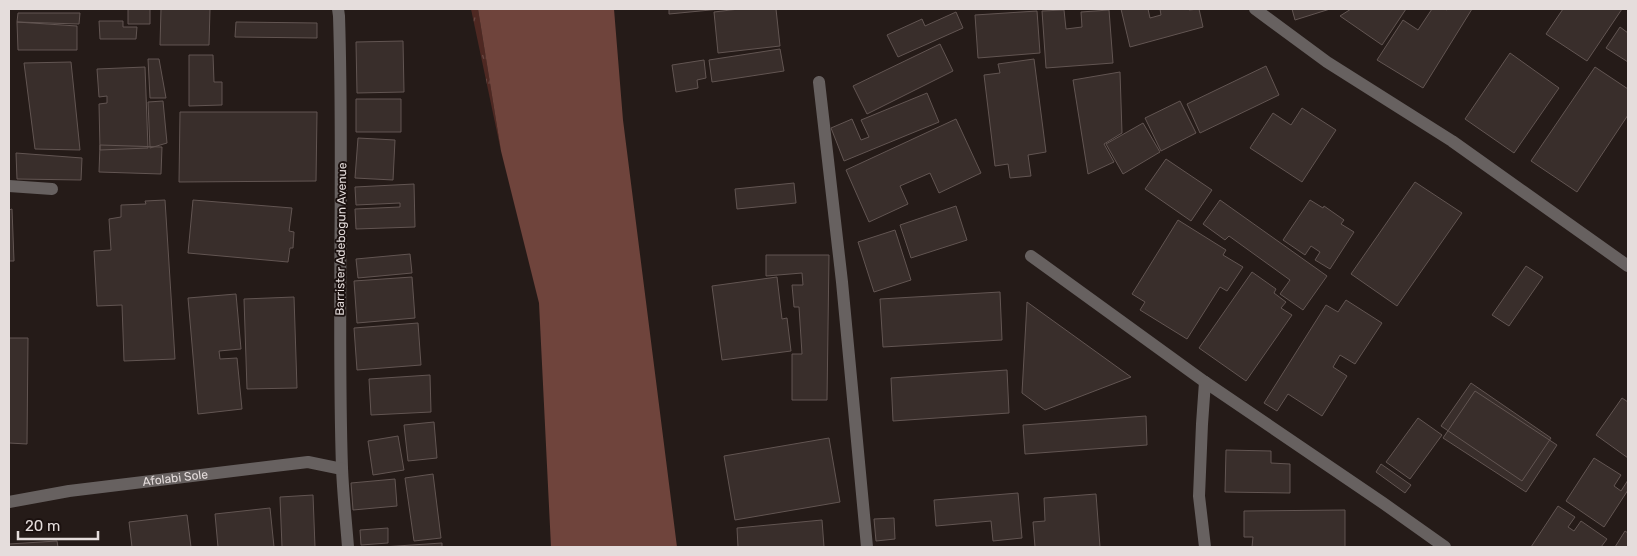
<svg xmlns="http://www.w3.org/2000/svg" width="1637" height="556" viewBox="0 0 1637 556" font-family="Rubik,sans-serif">
<defs>
<pattern id="grass-tufts" width="24" height="20" patternUnits="userSpaceOnUse" patternTransform="scale(1.25)"><rect width="24" height="20" fill="#4e2822"/><path d="M3 7l-1-3M5 7V3M7 7l1-3M15 17l-1-3M17 17v-4M19 17l1-3" fill="none" stroke="#674742"/></pattern>
</defs>
<rect width="100%" height="100%" fill="#251b18"/>
<path fill="url(#grass-tufts)" d="M471,9h7l23,142z"/>
<path fill="#6f443c" d="M478,9h136l9,111 54,427h-126l-12,-244 -38,-152z"/>
<path fill="#392e2b" stroke="#625552" d="M128,9h22v15h-22z
M161,9h49l-1,36h-49z
M669,9h52l-52,5z
M739,9h37l4,37 -62,7 -4,-41z
M1121,9h27l2,9 11,-3 -1,-6h28l1,1 10,-1 4,18 -73,20z
M1292,9h38l-35,11z
M1351,9h55l-24,36 -42,-29z
M1432,9h13l2,1 1,-1h24l-49,79 -46,-28 26,-40 15,10z
M1563,9h59l-35,52 -41,-27z
M1064,10l2,19 16,-2 -1,-15 28,-2 4,53 -67,5 -4,-57z
M1037,11l3,42 -62,5 -3,-43z
M956,12l7,16 -65,29 -11,-22 35,-16 3,7z
M18,13h62l-1,11 -62,-2z
M99,21h24v6h14l-1,12h-36z
M17,22l60,4v24h-59z
M236,22l81,1v15l-82,-1z
M1620,27l8,6v29l-22,-14z
M403,41l1,51 -47,1 -1,-51z
M940,44l13,27 -86,43 -14,-28z
M780,49l4,22 -72,11 -3,-22z
M1510,53l49,35 -45,65 -49,-34z
M189,55h24l1,27h8v23l-33,1z
M148,59h11l7,39h-16z
M1034,59l12,93 -18,3 3,21 -21,2 -2,-14 -13,2 -11,-91 16,-2 -2,-9z
M704,60l2,18 -9,2 1,8 -22,4 -4,-27z
M71,62l9,88 -45,-1 -11,-86z
M1266,66l13,29 -79,38 -13,-29z
M145,67l3,81 -48,2 -1,-46 8,-1v-7l-8,1 -2,-28z
M1595,67l33,22v26l-51,77 -46,-31z
M1120,72l2,61 -18,11 10,18 -26,12 -15,-94z
M927,93l12,29 -95,39 -13,-33 21,-9 9,21 8,-3 -8,-17z
M356,99h45v33h-45z
M163,101l4,42 -17,5 -2,-46z
M1180,101l16,32 -35,18 -16,-33z
M1302,108l34,22 -34,52 -52,-34 23,-35 18,12z
M180,112h137l-1,69 -137,1z
M956,119l25,54 -42,20 -9,-20 -30,13 8,18 -39,18 -23,-52z
M1143,123l17,29 -37,22 -17,-30z
M358,138l37,2 -2,40 -38,-2z
M100,145l62,2 -1,27 -62,-2z
M16,153l66,5 -1,22 -64,-1z
M1166,159l46,31 -21,31 -46,-32z
M1415,182l47,31 -65,93 -46,-32z
M794,183l2,20 -59,6 -2,-20z
M414,184l1,43 -59,2 -1,-20 45,-2v-4l-44,2 -1,-18z
M165,200l10,159 -51,2 -2,-56 -25,1 -3,-55 17,-1 -2,-31 12,-2v-12l25,-1 -1,-3z
M193,200l99,8 -3,23 5,1 -1,16h-3l-2,14 -100,-9z
M1220,200l107,76 -24,34 -23,-16 10,-14 -61,-44 -4,4 -22,-16z
M1310,200l13,8 1,-2 20,14 -3,4 13,8 -24,37 -15,-9 5,-8 -9,-6 -6,9 -22,-15z
M956,206l11,34 -56,18 -11,-33z
M12,209l2,52h-5v-51z
M1178,220l48,30 -3,5 20,12 -16,24 -7,-4 -33,52 -47,-29 5,-8 -13,-8z
M895,230l16,50 -37,12 -16,-50z
M410,254l2,19 -54,5 -2,-19z
M766,255h63l-2,145h-35v-46h10l-3,-47h-5l-2,-22h11l-1,-12 -36,3z
M1526,266l17,11 -34,49 -17,-11z
M1252,272l24,17 -2,4 12,9 -5,6 11,7 -46,66 -47,-33z
M412,277l3,41 -58,5 -3,-42z
M777,277l5,42 5,-1 4,33 -69,9 -10,-74z
M1000,292l2,48 -119,7 -3,-48z
M236,294l5,55 -22,2 1,8 17,-1 5,51 -44,5 -10,-116z
M294,297l3,91 -50,1 -3,-90z
M1346,300l36,23 -27,41 -15,-9 -7,12 14,9 -25,40 -34,-22 -11,17 -13,-8 62,-98 12,7z
M1027,302l104,75 -86,33 -23,-17z
M418,323l3,42 -64,5 -3,-42z
M9,338h19l-1,106 -18,-1z
M1007,370l2,43 -116,8 -2,-43z
M430,375l1,37 -60,3 -2,-36z
M1471,383l80,55 -29,43 -81,-55z
M1475,391l82,54 -31,47 -83,-54z
M1622,398l6,4v56l-32,-23z
M1146,416l1,29 -122,9 -2,-29z
M1418,418l24,17 -32,44 -24,-17z
M434,422l3,36 -29,3 -4,-36z
M398,436l6,34 -31,5 -5,-34z
M829,438l11,64 -105,18 -11,-64z
M1226,450l45,1v12l19,1v29l-65,-1z
M1594,458l27,17 -7,11 7,5 7,-11v10l-24,37 -38,-26z
M1381,464l30,21 -6,8 -29,-21z
M433,474l8,64 -27,3 -9,-63z
M395,479l2,27 -44,4 -2,-27z
M1018,493l4,45 -29,3 -2,-20 -55,5 -2,-26z
M1096,494l4,53h-65l-2,-25 12,-1 -1,-23z
M313,495l2,52h-33l-2,-50z
M1558,506l17,11 -7,10 6,4 7,-10 26,18 -6,8h-70z
M270,508l4,39h-56l-3,-33z
M1345,510v37h-93l1,-10h-9v-26z
M187,515l4,32h-59l-3,-25z
M894,518l1,21 -19,2 -2,-22z
M822,520l2,27h-86l-1,-19z
M388,528v15l-27,2 -1,-15z
M1625,531l3,2v14h-13z
M57,541l1,6h-49v-3z
M442,543v4h-60z"/>
<g fill="none" stroke-linecap="round" stroke-linejoin="round">
<g stroke="#676160" stroke-width="12">
<path d="M338,9l1,7c5,151 -2,301 3,452 1,26 4,53 6,79"/>
<path d="M1255,9l72,53 125,79 176,125"/>
<path d="M819,82l23,200 25,265"/>
<path d="M9,186l43,3"/>
<path d="M1031,256l174,126 178,121 62,44"/>
<path id="s1" d="M9,502l60,-11 239,-29 34,7"/>
<path d="M1205,547l-6,-51 3,-72 3,-42"/>
</g>
</g>
<g text-anchor="middle" stroke-width="4" stroke-linejoin="round" paint-order="stroke">
<g font-size="12" fill="#e5dddc" stroke="#1b110f">
<text transform="translate(341 239) rotate(-89)" y="4">Barrister Adebogun Avenue</text>
<text dy="4" stroke="none"><textPath href="#s1" startOffset="168">Afolabi Sole</textPath></text>
</g>
</g>
<rect width="1637" height="556" fill="none" stroke="#e5dddc" stroke-width="20"/>
<path d="M18 531v8h80v-8" fill="none" stroke="#e5dddc" stroke-width="2.5"/>
<text x="25" y="531" font-size="15" fill="#e5dddc" stroke="#1b110f" stroke-width="4" paint-order="stroke">20 m</text>
</svg>
